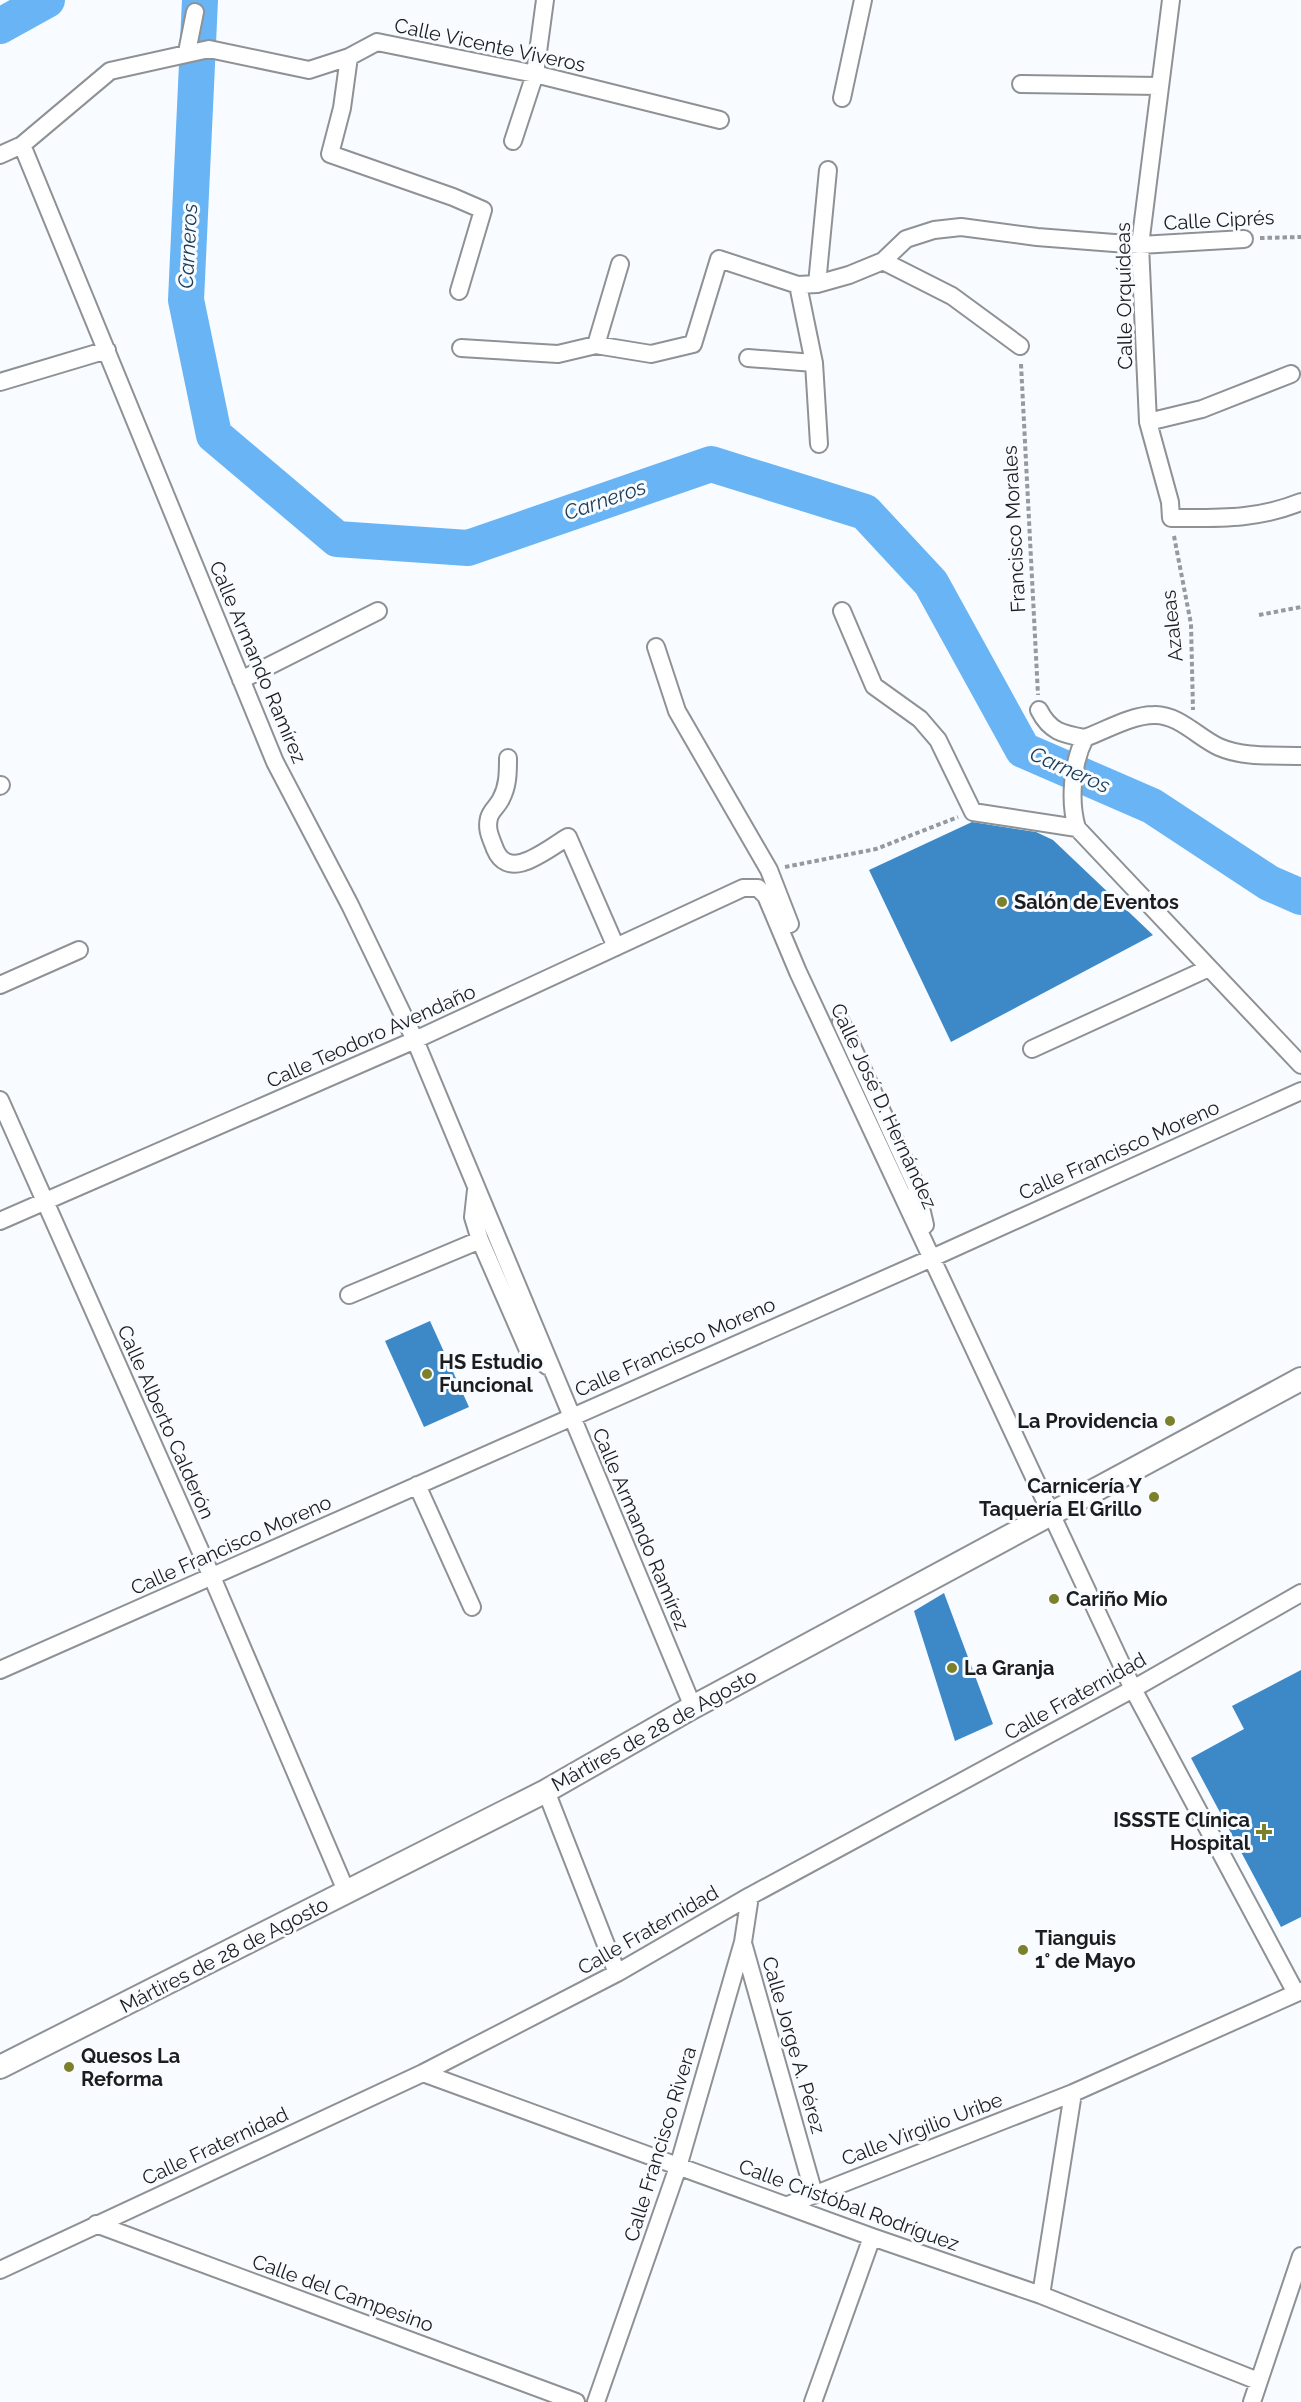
<svg xmlns="http://www.w3.org/2000/svg" width="1301" height="2402" viewBox="0 0 1301 2402" font-family="Raleway,sans-serif">
<rect width="100%" height="100%" fill="#f8fbff"/>
<g fill="none" stroke-linecap="round" stroke-linejoin="round">
<path stroke="#68b4f4" stroke-width="36" d="M200,0l-14,300 28,135 123,104 131,9 243,-84 154,48 66,71 92,167 129,56 117,77 32,14
M0,26l47,-26"/>
</g>
<path fill="#3d89c7" d="M972,822l64,10 17,8 100,95 -202,107 -82,-172z
M430,1321l39,86 -45,20 -39,-86z
M944,1593l49,131 -38,17 -41,-130z
M1301,1670v247l-20,10 -90,-169 53,-29 -12,-23z"/>
<g fill="none" stroke-linecap="round" stroke-linejoin="round">
<defs>
<path id="street" d="M1171,0l-31,245 8,177 22,80 1,16c48,0 85,2 130,-16
M187,52l8,-40
M349,57l-7,51 -12,46 123,43 30,13 -24,81
M1021,84l138,2
M842,98l21,-98
M513,141l22,-67 10,-74
M22,145l253,617 75,143 65,135 278,667
M0,155l22,-10 88,-74 99,-22 100,21 40,-13 28,-15 158,32 185,46
M883,261l69,35 68,50
M817,284l11,-114
M798,285l16,78 5,81
M596,345l24,-81
M461,348l97,6 38,-9 55,9 42,-10 26,-85 79,26 19,-1 32,-9 34,-14 23,-22 28,-9 27,-3 76,10 103,8 104,-6
M748,358l66,5
M0,382l107,-32
M1148,422l54,-13 89,-35
M842,611l32,75 46,33 18,21 35,72 104,16
M656,647l21,64 92,159 21,54
M241,680l137,-69
M1039,710c11,22 24,24 46,28
M1301,756c-27,-1 -57,2 -82,-9 -20,-9 -41,-33 -65,-32 -22,0 -48,15 -69,23 -13,25 -16,64 -8,90l224,237
M508,758c0,15 0,28 -7,41 -3,7 -10,11 -12,19 -3,12 2,20 6,31 14,34 52,0 73,-12l48,110
M0,786l1,-1
M0,985l79,-35
M841,1022l75,164 9,39
M1032,1049l177,-81
M0,1100l212,477 135,316
M476,1190l-3,27 7,23 48,110 19,16
M0,1221l415,-181 328,-152h15l8,8 32,76 335,717 163,304
M349,1295l131,-55
M417,1485l55,122
M0,1670l932,-412 369,-167
M546,1791l71,182
M743,1943l71,251
M423,2073l449,164 169,58 217,86
M788,2205l285,-112 228,-102
M96,2224l480,178
M0,2270l423,-197 194,-100 133,-77 383,-207 168,-96
M1041,2295l32,-202
M596,2402l82,-235 65,-225 7,-46
M813,2402l59,-165
M1252,2402l49,-146"/>
<path id="secondary" d="M0,2067l546,-276 147,-84 608,-328"/>
</defs>
<use href="#street" stroke="#8e9295" stroke-width="20"/>
<use href="#secondary" stroke="#8e9295" stroke-width="26"/>
<path stroke="#979a9c" stroke-width="4" stroke-dasharray="4.5 3" stroke-linecap="butt" d="M1260,238l41,-1
M1021,364l17,331
M1174,536l17,88 2,86
M1259,615l42,-8
M785,867l91,-18 82,-32"/>
<use href="#street" stroke="#fff" stroke-width="16"/>
<use href="#secondary" stroke="#fff" stroke-width="22"/>
</g>
<g fill="#7c802b" stroke="#f8fbff" stroke-width="2">
<circle cx="1002" cy="902" r="6"/>
<circle cx="427" cy="1374" r="6"/>
<circle cx="1170" cy="1421" r="6"/>
<circle cx="1154" cy="1497" r="6"/>
<circle cx="1054" cy="1599" r="6"/>
<circle cx="952" cy="1668" r="6"/>
<path d="M1261 1823h6v6h6v6h-6v6h-6v-6h-6v-6h6z"/>
<circle cx="1023" cy="1950" r="6"/>
<circle cx="69" cy="2067" r="6"/>
</g>
<g text-anchor="middle" stroke-width="6" stroke-linejoin="round" paint-order="stroke">
<g font-size="20" fill="#1c1d1e" stroke="#f8fbff">
<text transform="translate(490 45) rotate(12)" y="7">Calle Vicente Viveros</text>
<text transform="translate(1219 220) rotate(-3)" y="7">Calle Ciprés</text>
<text transform="translate(1124 296) rotate(-91)" y="7">Calle Orquídeas</text>
<text transform="translate(1014 529) rotate(-93)" y="7">Francisco Morales</text>
<text transform="translate(1172 626) rotate(-96)" y="7">Azaleas</text>
<text transform="translate(258 662) rotate(67)" y="7">Calle Armando Ramírez</text>
<text transform="translate(371 1036) rotate(-24)" y="7">Calle Teodoro Avendaño</text>
<text transform="translate(884 1106) rotate(65)" y="7">Calle José D. Hernández</text>
<text transform="translate(1119 1150) rotate(-24)" y="7">Calle Francisco Moreno</text>
<text transform="translate(675 1347) rotate(-24)" y="7">Calle Francisco Moreno</text>
<text transform="translate(166 1422) rotate(66)" y="7">Calle Alberto Calderón</text>
<text transform="translate(641 1529) rotate(67)" y="7">Calle Armando Ramírez</text>
<text transform="translate(231 1545) rotate(-24)" y="7">Calle Francisco Moreno</text>
<text transform="translate(1075 1696) rotate(-29)" y="7">Calle Fraternidad</text>
<text transform="translate(654 1730) rotate(-29)" y="7">Mártires de 28 de Agosto</text>
<text transform="translate(648 1930) rotate(-30)" y="7">Calle Fraternidad</text>
<text transform="translate(224 1955) rotate(-27)" y="7">Mártires de 28 de Agosto</text>
<text transform="translate(794 2045) rotate(74)" y="7">Calle Jorge A. Pérez</text>
<text transform="translate(922 2129) rotate(-21)" y="7">Calle Virgilio Uribe</text>
<text transform="translate(660 2144) rotate(-73)" y="7">Calle Francisco Rivera</text>
<text transform="translate(215 2146) rotate(-25)" y="7">Calle Fraternidad</text>
<text transform="translate(849 2205) rotate(20)" y="7">Calle Cristóbal Rodríguez</text>
<text transform="translate(343 2293) rotate(20)" y="7">Calle del Campesino</text>
</g>
<g font-size="20" font-weight="bold" fill="#1c1d1e" stroke="#f8fbff" text-anchor="start">
<text x="1014" y="909">Salón de Eventos</text>
<text x="439" y="1369">HS Estudio<tspan x="439" dy="23">Funcional</tspan></text>
<text x="1158" y="1428" text-anchor="end">La Providencia</text>
<text x="1142" y="1493" text-anchor="end">Carnicería Y<tspan x="1142" dy="23">Taquería El Grillo</tspan></text>
<text x="1066" y="1606">Cariño Mío</text>
<text x="964" y="1675">La Granja</text>
<text x="1250" y="1827" text-anchor="end">ISSSTE Clínica<tspan x="1250" dy="23">Hospital</tspan></text>
<text x="1035" y="1945">Tianguis<tspan x="1035" dy="23">1° de Mayo</tspan></text>
<text x="81" y="2063">Quesos La<tspan x="81" dy="23">Reforma</tspan></text>
</g>
<g font-size="21" font-style="italic" fill="#1b3b55" stroke="#f8fbff">
<text transform="translate(188 246) rotate(-87)" y="7">Carneros</text>
<text transform="translate(605 500) rotate(-19)" y="7">Carneros</text>
<text transform="translate(1070 770) rotate(24)" y="7">Carneros</text>
</g>
</g>
</svg>
